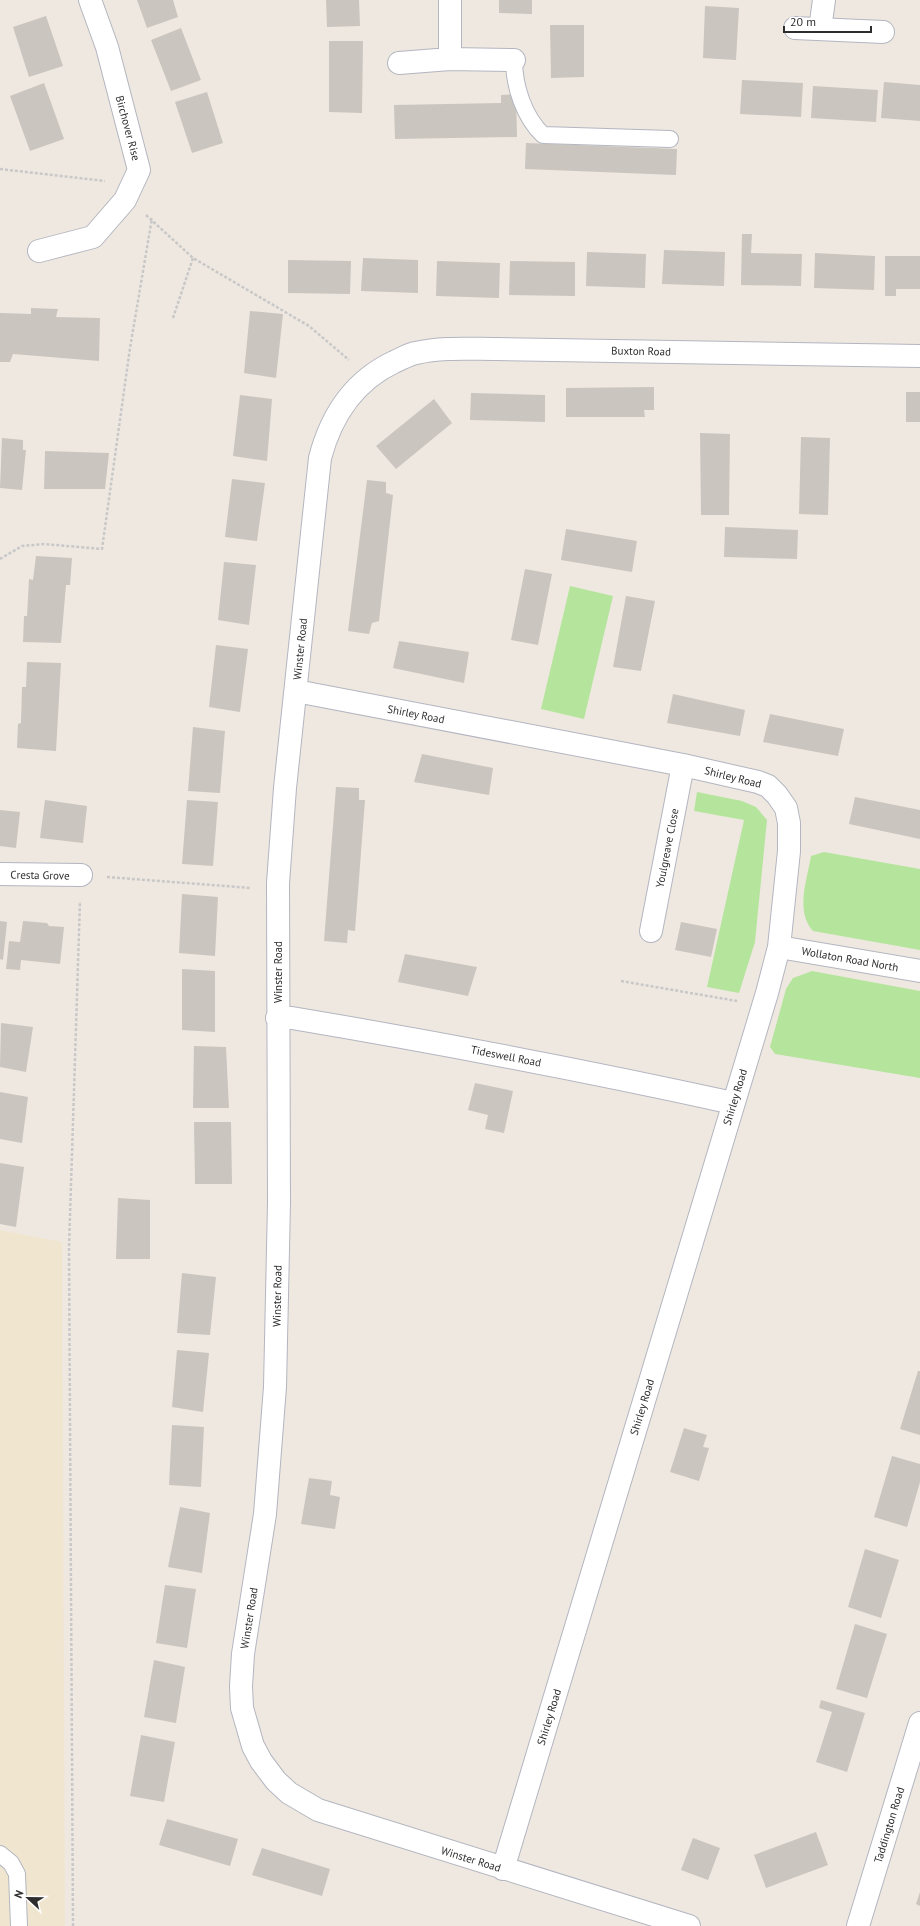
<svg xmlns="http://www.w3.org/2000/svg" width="920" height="1926" viewBox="0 0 920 1926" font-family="'PT Sans',sans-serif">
<rect width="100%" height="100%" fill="#efe8e0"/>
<path fill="#f0e6d0" d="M0,1230l62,12 3,684h-65z"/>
<path fill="#b5e59d" d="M570,586l43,10 -29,123 -43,-10z
M697,792l45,9 14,6 11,13 -12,122 -16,51 -32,-6 37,-167 -50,-9z
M824,852l96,17v81l-107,-19c-18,-20 -6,-51 -2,-75z
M812,971l108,20v87l-145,-24 -5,-7 16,-58 7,-11z"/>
<path fill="#cac5bf" d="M137,0h36l5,17 -31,11z
M326,0h33l1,26 -33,1z
M499,0h33v14l-33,-1z
M705,6l34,2 -3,52 -33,-2z
M46,16l17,50 -34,11 -16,-50z
M550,25h34v52l-33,1z
M181,28l20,52 -30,11 -20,-51z
M329,41h34l-1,72 -33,-1z
M742,80l61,3 -2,34 -61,-3z
M884,82l36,3v36l-39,-3z
M44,83l20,56 -34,12 -20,-55z
M813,86l65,4 -2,32 -65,-4z
M207,92l16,51 -31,10 -17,-51z
M516,94l1,43 -122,2 -1,-34 107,-2v-8z
M526,143l151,6 -1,26 -151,-6z
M742,234h10l-1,19 51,1 -1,32 -60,-1z
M664,250l61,2 -1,34 -62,-2z
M587,252l59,2 -1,34 -59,-2z
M815,253l60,3 -1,34 -60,-2z
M885,256h35v33h-24v7h-11z
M363,258l55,2v33l-57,-2z
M288,260l63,1 -1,33 -62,-1z
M437,261l63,2 -1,35 -63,-2z
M510,261l65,1v34l-66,-1z
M31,308l27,1 -2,8 44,1 -1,43 -86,-7 -3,8h-10v-49l31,1z
M250,311l33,3 -7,64 -32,-5z
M654,387v23h-10l1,7h-79v-29z
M906,392h14v30h-14z
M471,393l74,2v27l-75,-2z
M240,395l32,4 -5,62 -34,-5z
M434,399l18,24 -56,46 -20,-23z
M700,433l30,1 -1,81h-28z
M801,437l29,1 -2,77 -29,-1z
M2,438l21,2v10h3l-4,40 -22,-2z
M45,451l64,2 -4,36h-61z
M232,479l33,4 -8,58 -32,-4z
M367,480l19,2v11l7,2 -14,126 -7,2 -3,11 -21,-3z
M725,527l73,3 -1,29 -73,-2z
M566,529l71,12 -5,31 -71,-12z
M36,556l36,2 -2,27h-4l-5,58 -38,-1 1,-26h3l2,-37 4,1z
M224,562l32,3 -7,60 -31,-5z
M525,569l27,5 -14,71 -27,-5z
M626,596l29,5 -14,70 -28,-4z
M399,641l70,11 -5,31 -71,-15z
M216,645l32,4 -8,63 -31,-5z
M27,662l34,1 -5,88 -39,-3 1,-24 3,-1 1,-36h4z
M673,694l72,16 -5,26 -73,-13z
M770,714l74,15 -6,27 -75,-14z
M193,727l32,4 -5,62 -32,-2z
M422,754l71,14 -4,27 -75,-13z
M336,787l23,1v12h6l-10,131 -7,-1 -1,13 -23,-2z
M855,797l65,13v29l-71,-15z
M45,800l42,6 -4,37 -43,-5z
M187,800l31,2 -5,64 -31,-2z
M0,810l20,2 -4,36 -16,-2z
M182,894l36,3 -3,59 -36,-3z
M0,921l7,1 -4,38 -3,-1z
M23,921l24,2 2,3 15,1 -4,37 -39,-4 -1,10 -14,-1 3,-28 11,1z
M681,922l36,7 -6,28 -36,-7z
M405,954l72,13 -9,29 -70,-14z
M182,969l33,2v61l-33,-2z
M1,1023l32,4 -7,45 -26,-5z
M194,1046l32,1 3,61h-36z
M475,1083l38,8 -9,42 -19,-4 3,-14 -20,-5z
M0,1092l28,5 -6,46 -22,-4z
M194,1122h37l1,62h-37z
M0,1163l24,4 -8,60 -16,-3z
M118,1198l32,2v59h-34z
M182,1273l34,4 -6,58 -33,-2z
M177,1350l32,3 -6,59 -31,-5z
M918,1371h2v64l-20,-6z
M172,1425l32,2 -3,60 -32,-2z
M684,1428l23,7 -4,12 6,1 -10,33 -29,-9z
M892,1456l28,8v18l-13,45 -33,-10z
M309,1478l23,3 -2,14 10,2 -5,32 -34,-5z
M180,1507l30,6 -8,60 -34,-6z
M865,1549l34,11 -18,58 -33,-11z
M165,1585l31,4 -9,59 -31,-5z
M855,1624l32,10 -20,64 -31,-9z
M154,1660l31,7 -9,56 -32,-6z
M821,1700l44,13 -18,59 -31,-10 16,-50 -13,-4z
M141,1735l34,7 -11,60 -34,-6z
M167,1819l71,20 -8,27 -71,-21z
M816,1832l12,33 -62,23 -12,-33z
M693,1838l27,10 -12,32 -27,-10z
M262,1848l68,21 -8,27 -70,-21z
M920,1892v14l-4,-2z"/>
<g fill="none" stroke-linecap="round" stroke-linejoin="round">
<defs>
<path id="service" d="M514,60c0,26 10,57 29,75l127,4
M0,1854l11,9 6,11 2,52"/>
<path id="minor" d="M450,0v59
M795,28l88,4
M820,29l4,-29
M399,63l51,-4 64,1
M39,251l54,-14 32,-37 14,-30 -32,-123 -17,-47
M296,691l387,74 75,17 10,4 9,9 9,13 3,15v28l-10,96 -12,46 -264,876
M0,874l81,1
M651,931l32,-166
M779,947l141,24
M277,1018h15c148,25 295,53 441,85
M689,1926l-371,-116 -29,-17 -13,-12 -15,-20 -8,-15 -11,-38 -1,-22 2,-32 22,-140 10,-127 4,-184 -1,-320 7,-95 35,-330c11,-42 34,-77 74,-96 7,-3 15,-8 22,-9 26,-6 53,-4 80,-4l424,7
M858,1926l62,-203"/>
</defs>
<use href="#service" stroke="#b3b6c0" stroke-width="18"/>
<use href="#minor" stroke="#b3b6c0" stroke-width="24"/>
<path stroke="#c8c8c8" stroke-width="2.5" stroke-dasharray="3 2" stroke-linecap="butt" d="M0,169l105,12
M146,215l47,43 116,68 40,34
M173,318l20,-60
M0,559l22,-13 22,-2 58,5 28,-201 22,-130
M107,877l144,11
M621,981l116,20
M73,1926l-4,-678 11,-347"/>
<use href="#service" stroke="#fff" stroke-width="16"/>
<use href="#minor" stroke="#fff" stroke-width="22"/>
</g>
<g text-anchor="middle" stroke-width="3.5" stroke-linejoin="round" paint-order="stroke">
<g font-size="11" fill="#2d2d2d" stroke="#fff">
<text transform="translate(128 128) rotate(75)" y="4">Birchover Rise</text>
<text transform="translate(641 351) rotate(1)" y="4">Buxton Road</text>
<text transform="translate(300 649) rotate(-84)" y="4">Winster Road</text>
<text transform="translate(416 714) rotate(11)" y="4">Shirley Road</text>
<text transform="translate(733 777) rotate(14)" y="4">Shirley Road</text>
<text transform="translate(667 848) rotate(-79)" y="4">Youlgreave Close</text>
<text transform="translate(40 875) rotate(1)" y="4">Cresta Grove</text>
<text transform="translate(850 959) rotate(10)" y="4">Wollaton Road North</text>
<text transform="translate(278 972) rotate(-90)" y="4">Winster Road</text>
<text transform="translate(506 1056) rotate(11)" y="4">Tideswell Road</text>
<text transform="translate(735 1097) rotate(-73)" y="4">Shirley Road</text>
<text transform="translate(277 1296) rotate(-89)" y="4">Winster Road</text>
<text transform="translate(642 1407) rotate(-73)" y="4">Shirley Road</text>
<text transform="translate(249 1618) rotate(-81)" y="4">Winster Road</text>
<text transform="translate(549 1717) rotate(-73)" y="4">Shirley Road</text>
<text transform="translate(889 1825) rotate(-73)" y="4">Taddington Road</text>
<text transform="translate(471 1859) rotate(17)" y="4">Winster Road</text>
</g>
</g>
<g transform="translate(28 1898) rotate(292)" stroke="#ffffff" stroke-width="3" paint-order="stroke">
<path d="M0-3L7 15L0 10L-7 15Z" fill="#2d2d2d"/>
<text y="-6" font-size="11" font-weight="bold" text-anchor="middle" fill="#2d2d2d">N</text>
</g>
<path d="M784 26v6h87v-6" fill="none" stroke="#2d2d2d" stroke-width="2"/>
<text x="790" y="26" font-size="12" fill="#2d2d2d" stroke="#ffffff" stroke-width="3" paint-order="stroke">20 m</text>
</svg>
